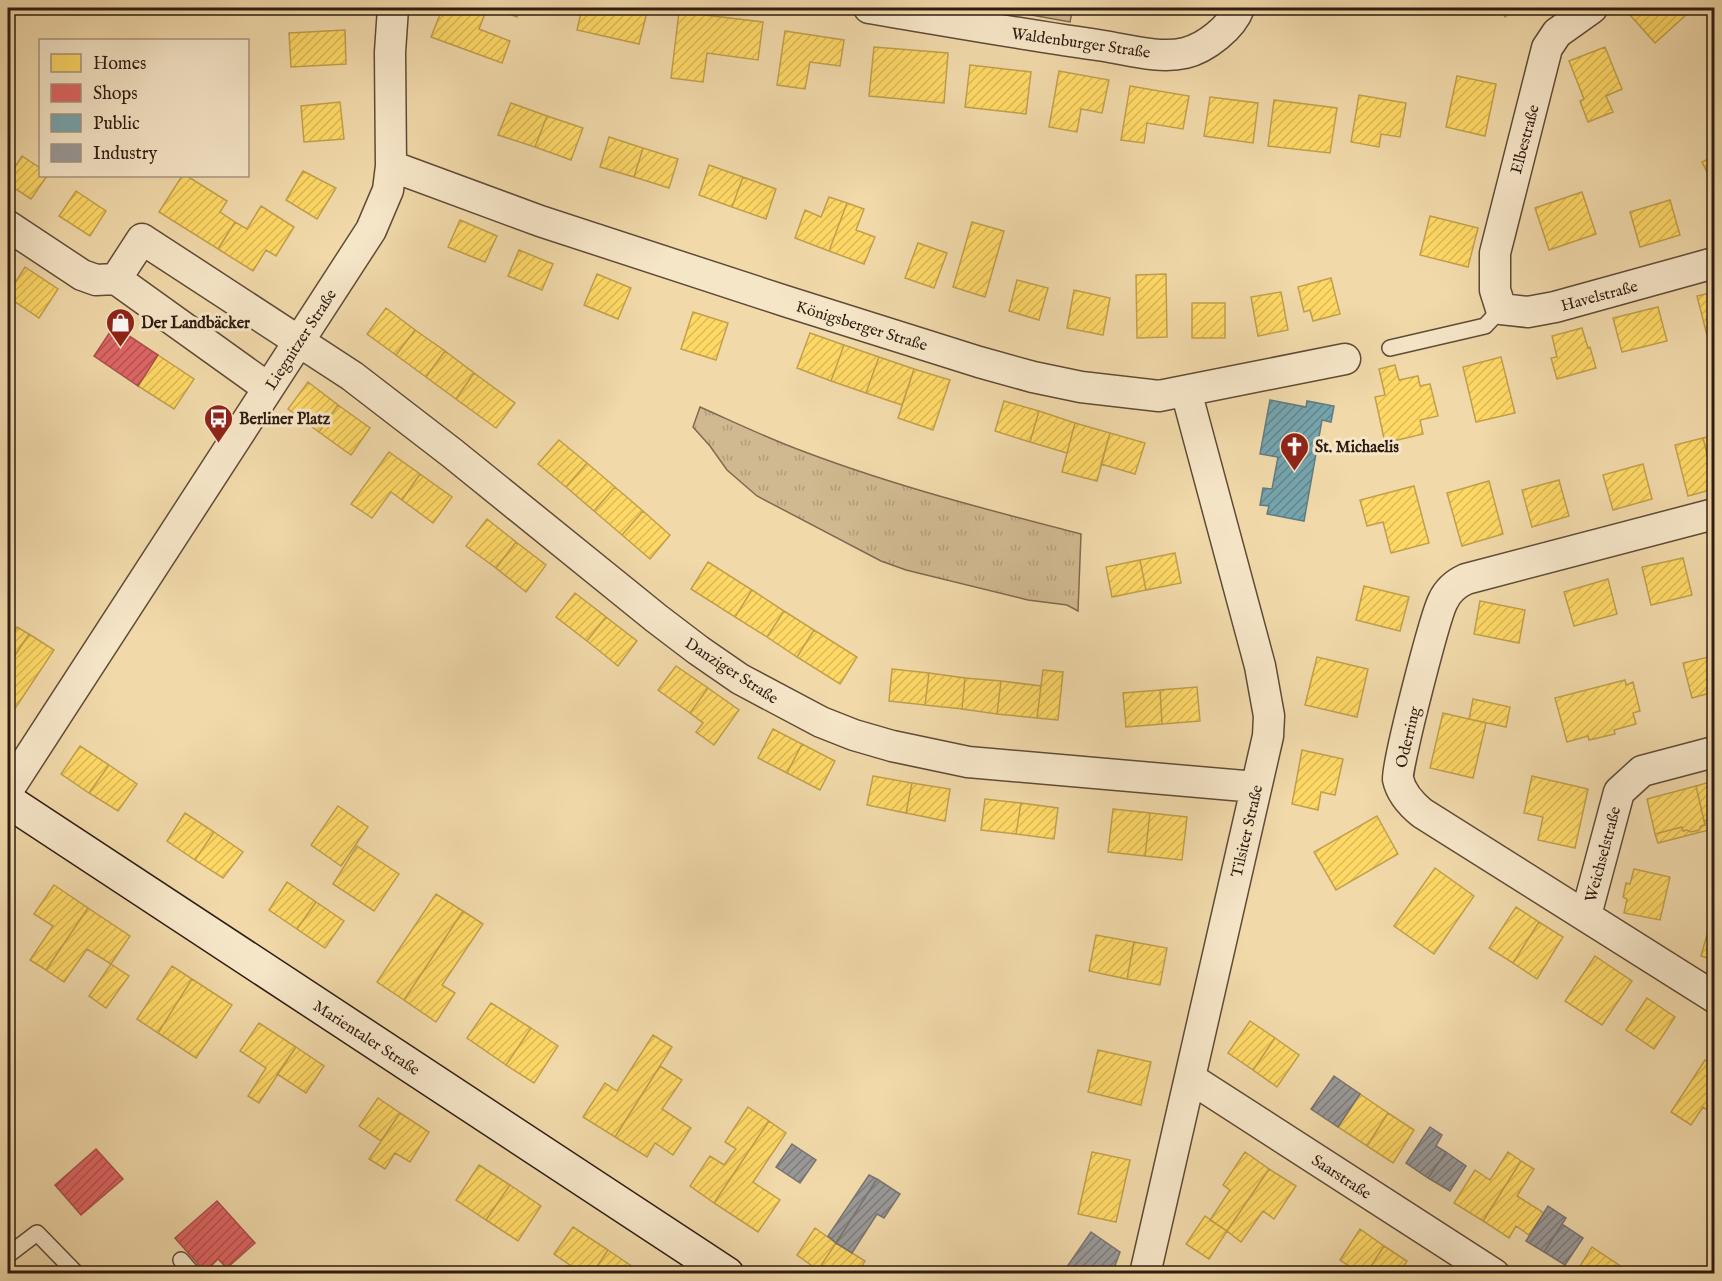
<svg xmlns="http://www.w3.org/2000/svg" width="1722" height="1281" viewBox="0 0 1722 1281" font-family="'IM FELL English',serif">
<defs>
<pattern id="grass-tufts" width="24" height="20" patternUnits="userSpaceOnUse" patternTransform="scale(1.5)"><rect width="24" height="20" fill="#d0b990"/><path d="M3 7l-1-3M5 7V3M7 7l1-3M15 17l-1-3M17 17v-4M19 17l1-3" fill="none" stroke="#b39e7b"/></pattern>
<pattern id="homes-hatch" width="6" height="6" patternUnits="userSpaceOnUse" patternTransform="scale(1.5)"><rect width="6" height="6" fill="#ffd966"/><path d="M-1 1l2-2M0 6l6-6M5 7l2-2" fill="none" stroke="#dbba57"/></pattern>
<pattern id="shops-hatch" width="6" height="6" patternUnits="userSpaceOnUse" patternTransform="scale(1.5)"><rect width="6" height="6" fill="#e06666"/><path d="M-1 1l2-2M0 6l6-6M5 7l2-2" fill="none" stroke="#b65353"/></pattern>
<pattern id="public-hatch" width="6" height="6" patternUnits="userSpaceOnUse" patternTransform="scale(1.5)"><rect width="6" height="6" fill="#76a5af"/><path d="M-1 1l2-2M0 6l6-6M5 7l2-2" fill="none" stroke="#61868d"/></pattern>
<pattern id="industry-hatch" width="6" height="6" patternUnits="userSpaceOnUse" patternTransform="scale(1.5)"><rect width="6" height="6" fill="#999"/><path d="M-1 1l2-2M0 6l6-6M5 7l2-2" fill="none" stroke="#7d7c7b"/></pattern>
</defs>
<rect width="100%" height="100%" fill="#f1d9aa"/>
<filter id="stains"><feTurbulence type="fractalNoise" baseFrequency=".00333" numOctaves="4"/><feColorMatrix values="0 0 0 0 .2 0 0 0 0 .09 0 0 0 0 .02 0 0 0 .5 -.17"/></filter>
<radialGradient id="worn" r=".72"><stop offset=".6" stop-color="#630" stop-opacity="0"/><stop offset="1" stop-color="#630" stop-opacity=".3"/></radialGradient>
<path fill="url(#grass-tufts)" stroke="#806a50" stroke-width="1.5" d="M700,407c34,15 69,32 105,45 90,34 183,58 276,82l-3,77 -11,-6 -39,-5 -122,-30 -25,-9 -124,-65 -30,-26 -17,-24 -17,-19z"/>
<path fill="#d0b990" stroke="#806a50" stroke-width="1.5" d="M992,8h81l-3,14z"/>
<path fill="url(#homes-hatch)" stroke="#c1a04c" stroke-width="1.5" d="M451,8h36l-8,21 31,12 -8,22 -71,-26 10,-25 7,3z
M492,8h28l-3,9z
M582,8h66l-9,36 -62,-14z
M1498,8h19l-12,9z
M1638,8h41l7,7 -31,28 -25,-28z
M679,12l84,10 -5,38 -51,-7 -4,29 -32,-4z
M345,30l1,34 -55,3 -2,-34z
M785,31l59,9 -4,26 -30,-4 -5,27 -28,-4z
M874,47l74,6 -4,50 -75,-7z
M1605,47l17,42 -16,7 7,16 -25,10 -8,-21 4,-2 -15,-38z
M970,65l61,7 -5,42 -61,-7z
M1059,71l50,9 -7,33 -21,-4 -4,23 -28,-5z
M1457,76l39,8 -11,52 -39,-9z
M1130,86l59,10 -6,33 -36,-6 -3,20 -23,-3z
M1359,95l47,8 -6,34 -19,-3 -2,13 -28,-5z
M1210,97l48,6 -5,40 -49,-7z
M1274,100l63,8 -7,45 -62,-7z
M340,102l4,37 -40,3 -3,-36z
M511,103l36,13 -12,31 -37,-12z
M547,116l36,12 -12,32 -36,-13z
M609,137l34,11 -9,29 -34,-10z
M643,148l35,11 -9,29 -35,-11z
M22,156l18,12v8h7l-16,23 -23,-15v-6z
M1714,156v30l-12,-24z
M709,165l34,12 -11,30 -33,-12z
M303,171l33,17 -19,31 -31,-19z
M182,176h5l40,25 -7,11 15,10 -17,27 -59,-37z
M743,177l33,12 -10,30 -34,-12z
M76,191l30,20 -16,25 -31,-20z
M1582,192l14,42 -47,16 -14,-42z
M829,197l18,6 -18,48 -34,-13 10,-28 16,7z
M1670,200l10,35 -40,12 -10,-35z
M847,203l17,6 -8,21 19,7 -11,27 -35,-13z
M261,206l33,21 -18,29 -10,-6 -13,21 -35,-22 17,-27 12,7z
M1430,216l48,12 -10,39 -48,-12z
M460,220l37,16 -12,26 -37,-15z
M972,222l32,9 -19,66 -32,-10z
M918,243l29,10 -13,35 -29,-10z
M519,250l34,14 -11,26 -34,-14z
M25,267l33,22 -19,29 -31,-21v-3z
M597,274l34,14 -13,31 -34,-14z
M1166,274l1,63 -30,1 -1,-63z
M1331,278l9,36 -27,7 -3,-11 -6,2 -6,-25z
M1017,280l31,8 -9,32 -30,-9z
M1074,290l36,8 -7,37 -36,-7z
M1281,292l7,38 -30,6 -7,-39z
M1714,292v63h-2l-15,-59z
M1192,303h33v35h-33z
M1658,307l9,34 -45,11 -9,-34z
M386,308l29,22 -19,25 -29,-21z
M693,312l35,11 -12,37 -35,-11z
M1582,328l6,20 2,-1 6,21 -39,11 -6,-21 6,-1 -5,-21z
M415,330l30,21 -19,26 -30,-22z
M810,333l34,12 -13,36 -34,-13z
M844,345l35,12 -13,36 -35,-12z
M445,351l29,22 -18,26 -30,-22z
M158,355l36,24 -20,30 -36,-23z
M879,357l35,12 -12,36 -36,-12z
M1501,357l14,56 -39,9 -13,-55z
M1395,365l4,15 19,-4 2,10 10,-2 8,32 -18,4 3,14 -38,9 -10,-46 10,-2 -6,-26z
M914,369l36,11 -17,50 -35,-12z
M474,373l41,30 -19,25 -40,-29z
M308,382l30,23 -19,27 -31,-23z
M1004,401l35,10 -9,31 -35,-11z
M338,405l32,23 -19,27 -32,-23z
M1039,411l36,12 -8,30 -37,-11z
M1075,423l35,10 -13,48 -35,-9z
M1110,433l35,10 -10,31 -34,-10z
M1714,435v47l-11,-44z
M1703,438l11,44v7l-26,7 -13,-51z
M559,440l28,23 -21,24 -28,-23z
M389,452l31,22 -18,26 -11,-8 -19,26 -21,-14z
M587,463l28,24 -21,24 -28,-24z
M1643,464l9,35 -39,11 -10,-35z
M420,474l32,23 -19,26 -31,-23z
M1559,480l10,36 -37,11 -10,-37z
M1489,481l14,53 -41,12 -15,-53z
M1414,486l15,57 -38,10 -8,-31 -16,4 -7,-26z
M615,487l28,24 -21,24 -28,-24z
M643,511l27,24 -20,24 -28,-24z
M487,519l29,23 -20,26 -30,-22z
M516,542l30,23 -20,27 -30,-24z
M1175,553l6,30 -35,7 -6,-30z
M1683,558l9,37 -41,10 -9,-38z
M1140,560l6,30 -34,7 -6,-30z
M708,562l44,28 -17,27 -44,-28z
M1608,579l9,35 -43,12 -10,-34z
M1364,586l45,11 -9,34 -44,-11z
M752,590l32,21 -17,26 -32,-20z
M575,593l31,24 -19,24 -31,-24z
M1480,601l45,9 -6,33 -45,-9z
M784,611l30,19 -17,27 -30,-20z
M606,617l31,24 -19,25 -31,-25z
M17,627l12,7 -21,32v-25z
M814,630l43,27 -17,27 -43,-27z
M29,634l25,16 -46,69v-53z
M1714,651v41l-22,6 -9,-35 26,-6 -1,-4z
M1317,657l51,12 -11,48 -52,-12z
M676,666l32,22 -18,25 -32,-23z
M892,669l37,4 -4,32 -36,-4z
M1043,670l20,2 -5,48 -21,-2z
M929,673l36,5 -3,31 -37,-4z
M965,678l36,3 -4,33 -35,-5z
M1625,680l1,5 7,-3 7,29 -7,2 3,11 -22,6 1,4 -26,6 -1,-4 -21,6 -12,-44z
M1001,681l40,5 -4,32 -40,-4z
M1197,687l3,34 -38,3 -2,-34z
M708,688l31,22 -25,35 -18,-13 7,-9 -13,-10z
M1160,690l2,34 -36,3 -3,-34z
M1473,699l37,8 -4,20 -37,-8z
M1443,713l43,10 -13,55 -43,-10z
M773,729l29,15 -15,29 -29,-15z
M802,744l33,17 -15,29 -33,-17z
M80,746l29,19 -20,28 -28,-19z
M1302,750l41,9 -8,36 -14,-3 -3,18 -26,-6z
M109,765l28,19 -19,27 -29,-18z
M873,776l39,7 -6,30 -39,-8z
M1532,776l56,13 -13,59 -37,-8 5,-23 -19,-4z
M1710,782l4,15v11l-2,11 -8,2 -8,-35z
M912,783l38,6 -5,32 -39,-8z
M1696,786l9,39 -4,1 -2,4 -8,2 -4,-2 -4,1 -1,-4 -27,7 -8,-35z
M985,799l36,4 -5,31 -35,-4z
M1021,803l37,5 -4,31 -38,-5z
M338,806l30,21 -27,39 -30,-21z
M1113,809l37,4 -5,43 -37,-4z
M185,813l29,19 -19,28 -28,-19z
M1150,813l37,4 -5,43 -37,-4z
M1377,816l21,38 -62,36 -22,-38z
M1712,819l-3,11 -51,13 -3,-9 27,-7 1,4 4,-1 4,2 8,-2 2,-4 4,-1 -1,-4z
M214,832l29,20 -20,26 -28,-18z
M357,846l42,28 -25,37 -41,-27z
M1435,868l39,28 -40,58 -40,-28z
M1634,869l36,8 -10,43 -36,-7 3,-14 -4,-2 3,-14 4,1z
M287,882l29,20 -19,27 -28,-19z
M54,885l34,23 -42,62 -16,-10 23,-34 -19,-12z
M436,894l27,17 -59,89 -27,-18z
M316,902l28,19 -19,27 -28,-19z
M1516,907l23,15 -26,41 -24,-15z
M88,908l42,28 -19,28 -24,-15 -23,33 -18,-12z
M1714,910v50l-13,-4z
M463,911l20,13 -41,61 13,8 -19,29 -32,-22z
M1539,922l24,15 -26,42 -24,-16z
M1096,935l38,7 -7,37 -38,-8z
M1134,942l33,6 -7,37 -33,-6z
M1595,956l37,25 -30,44 -37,-24z
M111,964l18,12 -23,32 -17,-12z
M172,966l20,13 -34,54 -21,-14z
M192,979l40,26 -36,53 -38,-25z
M1647,998l28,19 -21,32 -28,-19z
M491,1003l40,25 -25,37 -39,-27z
M1250,1021l25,17 -22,32 -25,-17z
M259,1023l37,24 -37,56 -11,-7 18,-28 -26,-17z
M531,1028l27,18 -24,37 -28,-18z
M653,1035l19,12 -57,90 -32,-20 22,-34 12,8z
M1275,1038l24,17 -22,32 -24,-17z
M296,1047l28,19 -18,27 -29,-19z
M1098,1050l53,12 -10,43 -53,-13z
M1705,1060l9,6v49l-11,-8 -12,18 -20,-13z
M660,1066l22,14 -20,29 29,19 -18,27 -18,-12 -8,14 -32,-20z
M1360,1094l28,19 -21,33 -29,-19z
M378,1098l22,15 -19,28 -22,-15z
M748,1107l21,14 -55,82 -24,-17 20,-30 14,9 12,-16 -11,-7z
M400,1113l29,19 -19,30 -15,-9 -10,16 -16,-10z
M1388,1113l26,17 -21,33 -26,-17z
M769,1121l17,12 -33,49 27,18 -22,32 -44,-29z
M1092,1152l38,8 -14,62 -38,-8z
M1245,1152l24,17 -42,62 -17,-11 20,-30 -7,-5z
M1508,1152l13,9 -38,60 -29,-18 21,-33 15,10z
M1521,1161l13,8 -17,27 27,17 -15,22 -13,-9 -7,12 -26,-17z
M479,1165l31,20 -24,35 -30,-20z
M1269,1169l27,17 -22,33 -11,-8 -22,31 -14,-11z
M510,1185l31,21 -23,35 -32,-21z
M1205,1216l22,15 -18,28 -23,-15z
M573,1227l35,23 -16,24h-22l4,-6 -20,-14z
M815,1228l21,15 -18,27 -21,-15z
M1360,1229l24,17 -18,28h-5l-21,-14z
M836,1243l29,18 -8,13h-33l-6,-4z
M1384,1246l23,15 -8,13h-33z
M1592,1247l36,24 -2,3h-51z
M608,1250l25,17 -4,7h-37z
M1351,1267l10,7h-14z"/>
<path fill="url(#shops-hatch)" stroke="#ab504c" stroke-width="1.5" d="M114,326l44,29 -20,31 -44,-30z
M96,1149l27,30 -42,36 -26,-30z
M217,1201l38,42 -28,25 -9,-9 -13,13 -30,-34z
M303,1267l7,7h-13z"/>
<path fill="url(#public-hatch)" stroke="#617c80" stroke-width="1.5" d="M1270,400l36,7 1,-6 27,5 -3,16 -9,-2 -18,101 -37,-7 2,-8 -9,-1 3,-17 9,1 6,-32 -18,-3z"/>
<path fill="url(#industry-hatch)" stroke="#797470" stroke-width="1.5" d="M1334,1076l26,18 -22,33 -27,-18z
M1430,1127l12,8 -6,11 10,6 -18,26 -22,-15z
M792,1144l24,16 -16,23 -24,-16z
M1446,1152l20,14 -16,25 -22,-13z
M869,1175l8,4 -41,64 -8,-7z
M877,1179l23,15 -16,24 -7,-4 -25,39 -16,-10z
M1548,1206l18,12 -22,34 -18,-11z
M1562,1224l21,14 -18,27 -21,-13z
M1091,1232l29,20 -8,22h-50z"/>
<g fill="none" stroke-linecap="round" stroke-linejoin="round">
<defs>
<path id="service" d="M1390,348l95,-22 16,-17
M8,1255l29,-22 40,41
M181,1260l12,14"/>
<path id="minor" d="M869,8c78,13 156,27 235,38 25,4 56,13 81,7 21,-5 47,-26 54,-45
M1592,8l-35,25 -10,15 -52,205v37l6,19 27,3 27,-5 159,-44
M391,166l149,55 245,80 194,61 54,15 48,10 78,9 186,-37
M8,226l74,49 14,5 20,-1
M268,388l-152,-109 26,-40 210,137 100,77 204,165 42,32 42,29 81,43 33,13 38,11 76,16 288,25
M1714,514l-248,65c-11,5 -18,11 -23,22 -8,15 -47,166 -45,178 3,14 13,25 24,34l292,184
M8,790l363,-560 17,-40 3,-24 -1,-114 3,-44
M1586,915l33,-123 23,-21 72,-19
M1190,1078l304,196
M1145,1274l123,-538 1,-20 -9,-50 -74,-275"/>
<path id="secondary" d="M8,801l719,473"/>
</defs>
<use href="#service" stroke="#604b37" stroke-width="18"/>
<use href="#minor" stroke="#604b37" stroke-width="33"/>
<use href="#secondary" stroke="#2f1c11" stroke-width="36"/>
<use href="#service" stroke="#f6e6c8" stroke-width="15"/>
<use href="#minor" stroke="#f6e6c8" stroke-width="30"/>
<use href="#secondary" stroke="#f6e6c8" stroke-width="33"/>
</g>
<defs>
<symbol id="shop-pin" viewBox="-11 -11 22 30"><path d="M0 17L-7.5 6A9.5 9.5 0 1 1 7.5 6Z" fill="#8f2418" stroke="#f6e6c8"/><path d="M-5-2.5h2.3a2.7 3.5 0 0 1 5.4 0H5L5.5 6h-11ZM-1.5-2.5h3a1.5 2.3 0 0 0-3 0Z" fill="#fff"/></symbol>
<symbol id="bus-pin" viewBox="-11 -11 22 30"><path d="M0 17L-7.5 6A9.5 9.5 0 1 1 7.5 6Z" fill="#8f2418" stroke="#f6e6c8"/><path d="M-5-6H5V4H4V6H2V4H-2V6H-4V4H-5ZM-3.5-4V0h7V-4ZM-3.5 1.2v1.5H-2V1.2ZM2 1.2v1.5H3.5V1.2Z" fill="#fff"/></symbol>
<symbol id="church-pin" viewBox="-11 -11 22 30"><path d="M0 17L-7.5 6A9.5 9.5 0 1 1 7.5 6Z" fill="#8f2418" stroke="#f6e6c8"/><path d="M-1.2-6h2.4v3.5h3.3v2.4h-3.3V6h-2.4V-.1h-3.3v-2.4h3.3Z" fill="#fff"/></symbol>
</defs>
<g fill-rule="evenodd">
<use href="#shop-pin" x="104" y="306" width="33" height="45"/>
<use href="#bus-pin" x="202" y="402" width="33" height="45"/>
<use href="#church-pin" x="1278" y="430" width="33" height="45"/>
</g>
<g text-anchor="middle" stroke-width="6" stroke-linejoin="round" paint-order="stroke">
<g font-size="16" fill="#2f1c11" stroke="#f6e6c8">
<text transform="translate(1081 42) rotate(8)" y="6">Waldenburger Straße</text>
<text transform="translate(1524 139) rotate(-75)" y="6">Elbestraße</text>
<text transform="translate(1599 295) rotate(-15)" y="6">Havelstraße</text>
<text transform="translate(862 325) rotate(17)" y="6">Königsberger Straße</text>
<text transform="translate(300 339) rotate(-57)" y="6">Liegnitzer Straße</text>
<text transform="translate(732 670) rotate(33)" y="6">Danziger Straße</text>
<text transform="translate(1407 737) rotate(-77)" y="6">Oderring</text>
<text transform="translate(1246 831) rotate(-77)" y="6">Tilsiter Straße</text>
<text transform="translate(1602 854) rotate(-75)" y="6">Weichselstraße</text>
<text transform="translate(367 1037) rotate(33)" y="6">Marientaler Straße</text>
<text transform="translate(1342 1176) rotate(33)" y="6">Saarstraße</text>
</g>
<g font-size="16" font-weight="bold" fill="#2f1c11" stroke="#f6e6c8" text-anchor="start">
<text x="141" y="328">Der Landbäcker</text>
<text x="239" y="424">Berliner Platz</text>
<text x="1315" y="452">St. Michaelis</text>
</g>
</g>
<rect width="1722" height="1281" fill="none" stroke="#f1d9aa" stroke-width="30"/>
<rect x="9" y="9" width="1704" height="1263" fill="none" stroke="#2f1c11" stroke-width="3"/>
<rect x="15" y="15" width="1692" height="1251" fill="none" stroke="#2f1c11" stroke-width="1.5"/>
<rect x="39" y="39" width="210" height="138" fill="#f6e6c8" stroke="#a6957f" stroke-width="1.5"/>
<rect x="51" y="54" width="30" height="18" fill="#ffd966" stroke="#a6957f" stroke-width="1.5"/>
<text x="93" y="69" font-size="18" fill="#2f1c11">Homes</text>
<rect x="51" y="84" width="30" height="18" fill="#e06666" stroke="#a6957f" stroke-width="1.5"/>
<text x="93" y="99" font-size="18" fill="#2f1c11">Shops</text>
<rect x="51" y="114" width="30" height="18" fill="#76a5af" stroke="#a6957f" stroke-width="1.5"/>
<text x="93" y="129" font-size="18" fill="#2f1c11">Public</text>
<rect x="51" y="144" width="30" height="18" fill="#999999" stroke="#a6957f" stroke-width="1.5"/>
<text x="93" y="159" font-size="18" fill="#2f1c11">Industry</text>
<rect width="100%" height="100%" filter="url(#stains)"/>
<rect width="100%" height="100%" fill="url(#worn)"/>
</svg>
